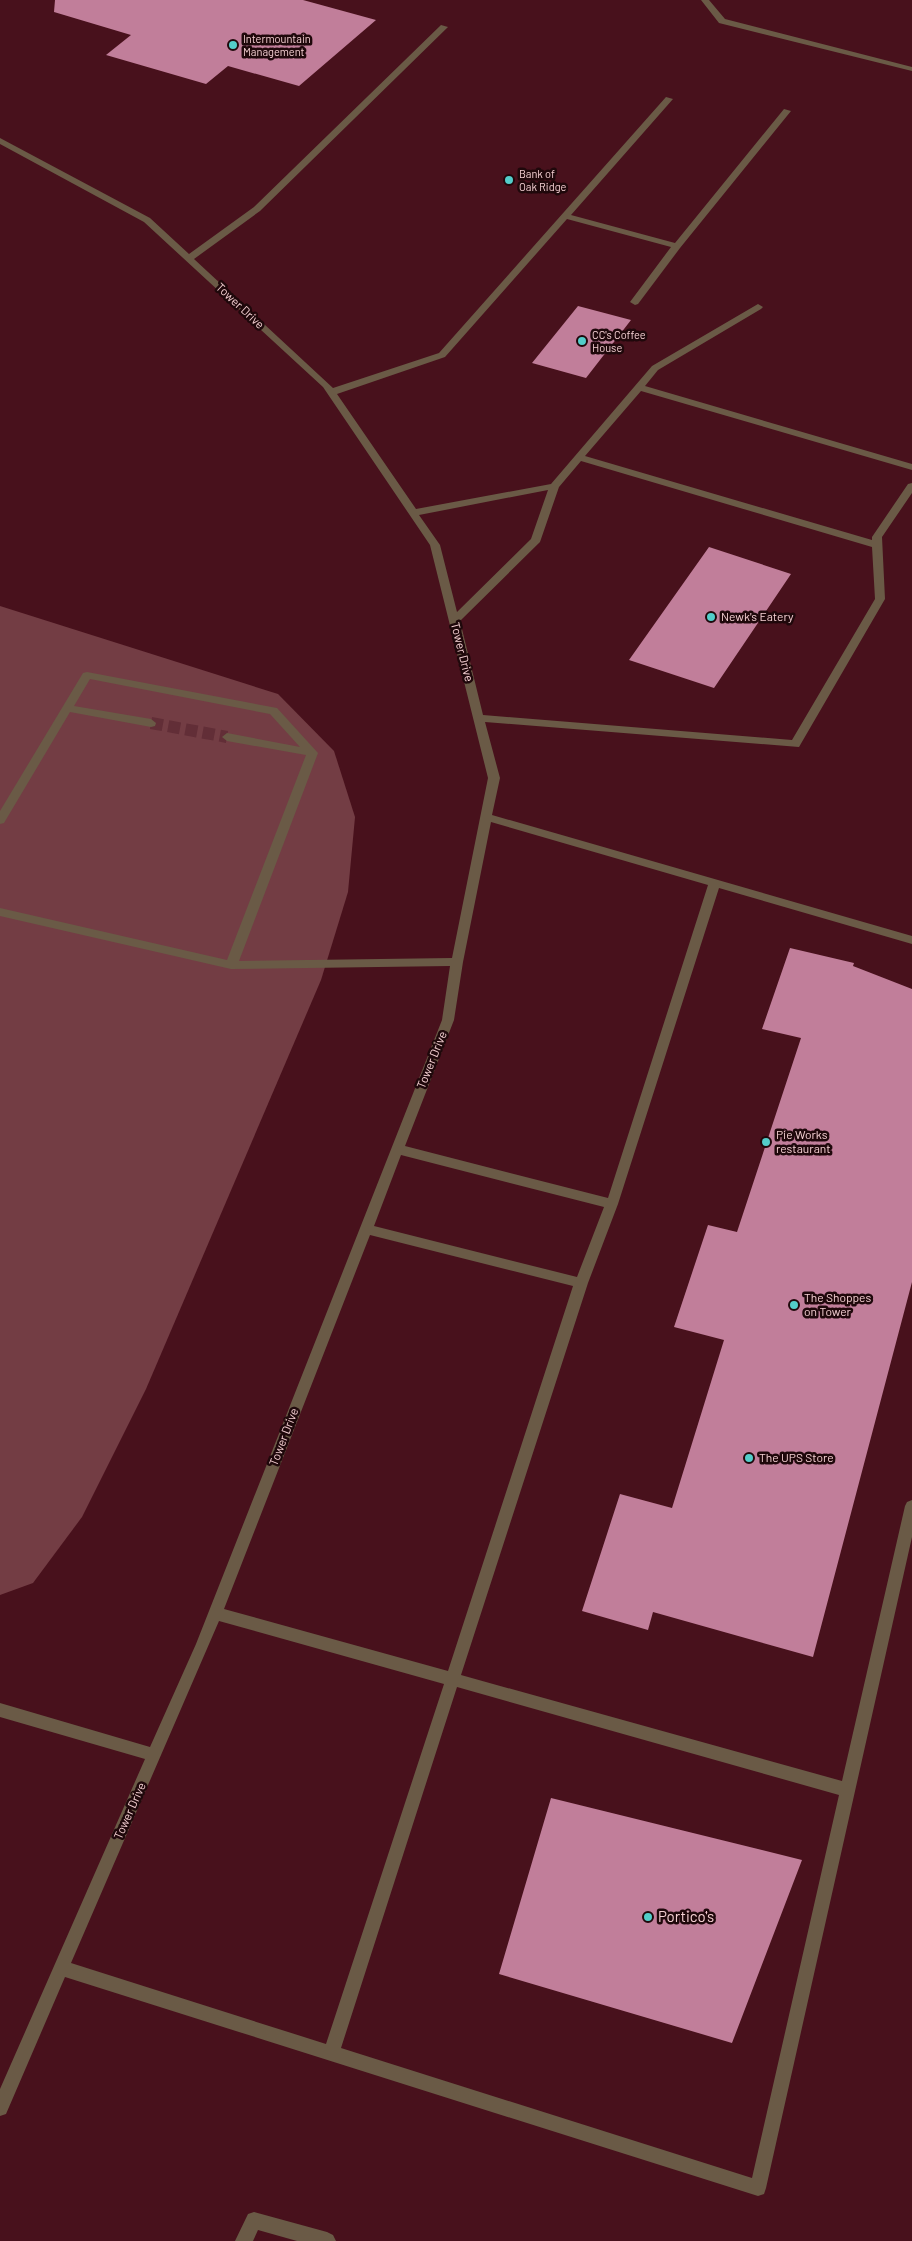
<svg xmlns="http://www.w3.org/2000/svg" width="912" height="2241" viewBox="0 0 912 2241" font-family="Barlow,sans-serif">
<rect width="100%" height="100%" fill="#48111c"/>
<path fill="#733d44" d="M0,606l278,88 56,57 21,66 -7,75 -27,88 -175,409 -64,128 -49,66 -33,12z"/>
<path fill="#c17e9a" d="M55,0h248l73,20 -77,66 -71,-20 -22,18 -100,-29 25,-20 -77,-23z
M578,306l53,14 -45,58 -54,-15z
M709,547l82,27 -77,114 -85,-28z
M790,948l64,15 -1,3 59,23v293l-99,375 -160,-45 -5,18 -66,-19 38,-117 52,14 52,-168 -50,-13 34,-102 29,7 64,-194 -39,-9z
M551,1798l251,62 -70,183 -233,-69z"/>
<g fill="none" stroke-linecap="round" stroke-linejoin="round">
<path stroke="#622e37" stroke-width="12" stroke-dasharray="12 5.5" stroke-linecap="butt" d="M151,723l76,14"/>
<path fill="#6a5a46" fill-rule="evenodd" d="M701,0h8l16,19 187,48v4l-193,-48z
M441,25l7,2 -188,184 -66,48 139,129 106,-35 227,-256 7,2 -102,116 104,28 109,-134 7,2 -111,137 -42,56 -3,1 -5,-3 41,-55 -104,-28 -122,138 -108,37 79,115 135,-25 101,-118 106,-62 5,3 -2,2 -103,61 -13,16 267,78v6l-271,-79 -56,65 287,84v-3l36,-53 4,-1v10l-30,44 3,62 -86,148 -314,-25 15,56 -8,37 420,121v8l-193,-56 -101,316 -30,79 -127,392 381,106 63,-275 2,-4 5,-2v37l-146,651 -2,6 -6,2 -693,-219 -59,137 -6,2v-27l145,-330 -145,-42v-14l150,44 46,-103 246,-624 8,-54 -219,3 -231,-53v-8l227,52 79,-205 -79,-14 -5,-4 5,-4 73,14 -30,-33 -180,-35 -16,27 77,13 5,4 -1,3 -4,1 -81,-15 -66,111 -4,1v-13l83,-138 4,-1 190,36 41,45 -79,208 213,-3 36,-180 -58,-233 -107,-158 -179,-165 -144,-78v-6l150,80 39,36 65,-47zM581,461l291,86 3,52 -83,141 -309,-25 -23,-94 80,-79 19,-55zM548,490l-17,49 -74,73 -17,-67 -21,-30zM491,822l217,63 -100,313 -203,-52 49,-126 9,-58zM401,1155l203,52 -27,70 -203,-51zM370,1235l203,51 -125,385 -224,-62zM219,1621l225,63 -118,360 -255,-81zM457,1687l382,108 -87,383 -411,-130z
M254,2212l73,20 6,3 3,6h-39l-39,-11 -5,11h-18l13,-27z"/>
</g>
<g fill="#53cdca" stroke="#1f080b" stroke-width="2">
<circle cx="233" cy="45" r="5"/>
<circle cx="509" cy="180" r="5"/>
<circle cx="582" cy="341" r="5"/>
<circle cx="711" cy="617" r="5"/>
<circle cx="766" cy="1142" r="5"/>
<circle cx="794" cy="1305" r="5"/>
<circle cx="749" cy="1458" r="5"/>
<circle cx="648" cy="1917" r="5"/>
</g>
<g text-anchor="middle" stroke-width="5" stroke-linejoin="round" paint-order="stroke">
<g font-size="11" fill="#f5d0d3" stroke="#1f080b" text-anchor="start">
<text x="243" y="43">Intermountain<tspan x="243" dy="13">Management</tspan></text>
<text x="519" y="178">Bank of<tspan x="519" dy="13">Oak Ridge</tspan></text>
<text x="592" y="339">CC's Coffee<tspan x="592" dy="13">House</tspan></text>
</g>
<g font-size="12" fill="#f5d0d3" stroke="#1f080b">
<text transform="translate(240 306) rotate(43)" y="4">Tower Drive</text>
<text transform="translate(462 652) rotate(76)" y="4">Tower Drive</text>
<text transform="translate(432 1060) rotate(-68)" y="4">Tower Drive</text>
<text transform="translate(284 1437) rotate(-69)" y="4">Tower Drive</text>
<text transform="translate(130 1811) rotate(-66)" y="4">Tower Drive</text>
</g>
<g font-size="12" fill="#f5d0d3" stroke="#1f080b" text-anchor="start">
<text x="721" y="621">Newk's Eatery</text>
<text x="776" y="1139">Pie Works<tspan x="776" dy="14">restaurant</tspan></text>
<text x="804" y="1302">The Shoppes<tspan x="804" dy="14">on Tower</tspan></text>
<text x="759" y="1462">The UPS Store</text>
</g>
<g font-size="15" fill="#f5d0d3" stroke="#1f080b" text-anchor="start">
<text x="658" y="1922">Portico's</text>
</g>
</g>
</svg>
